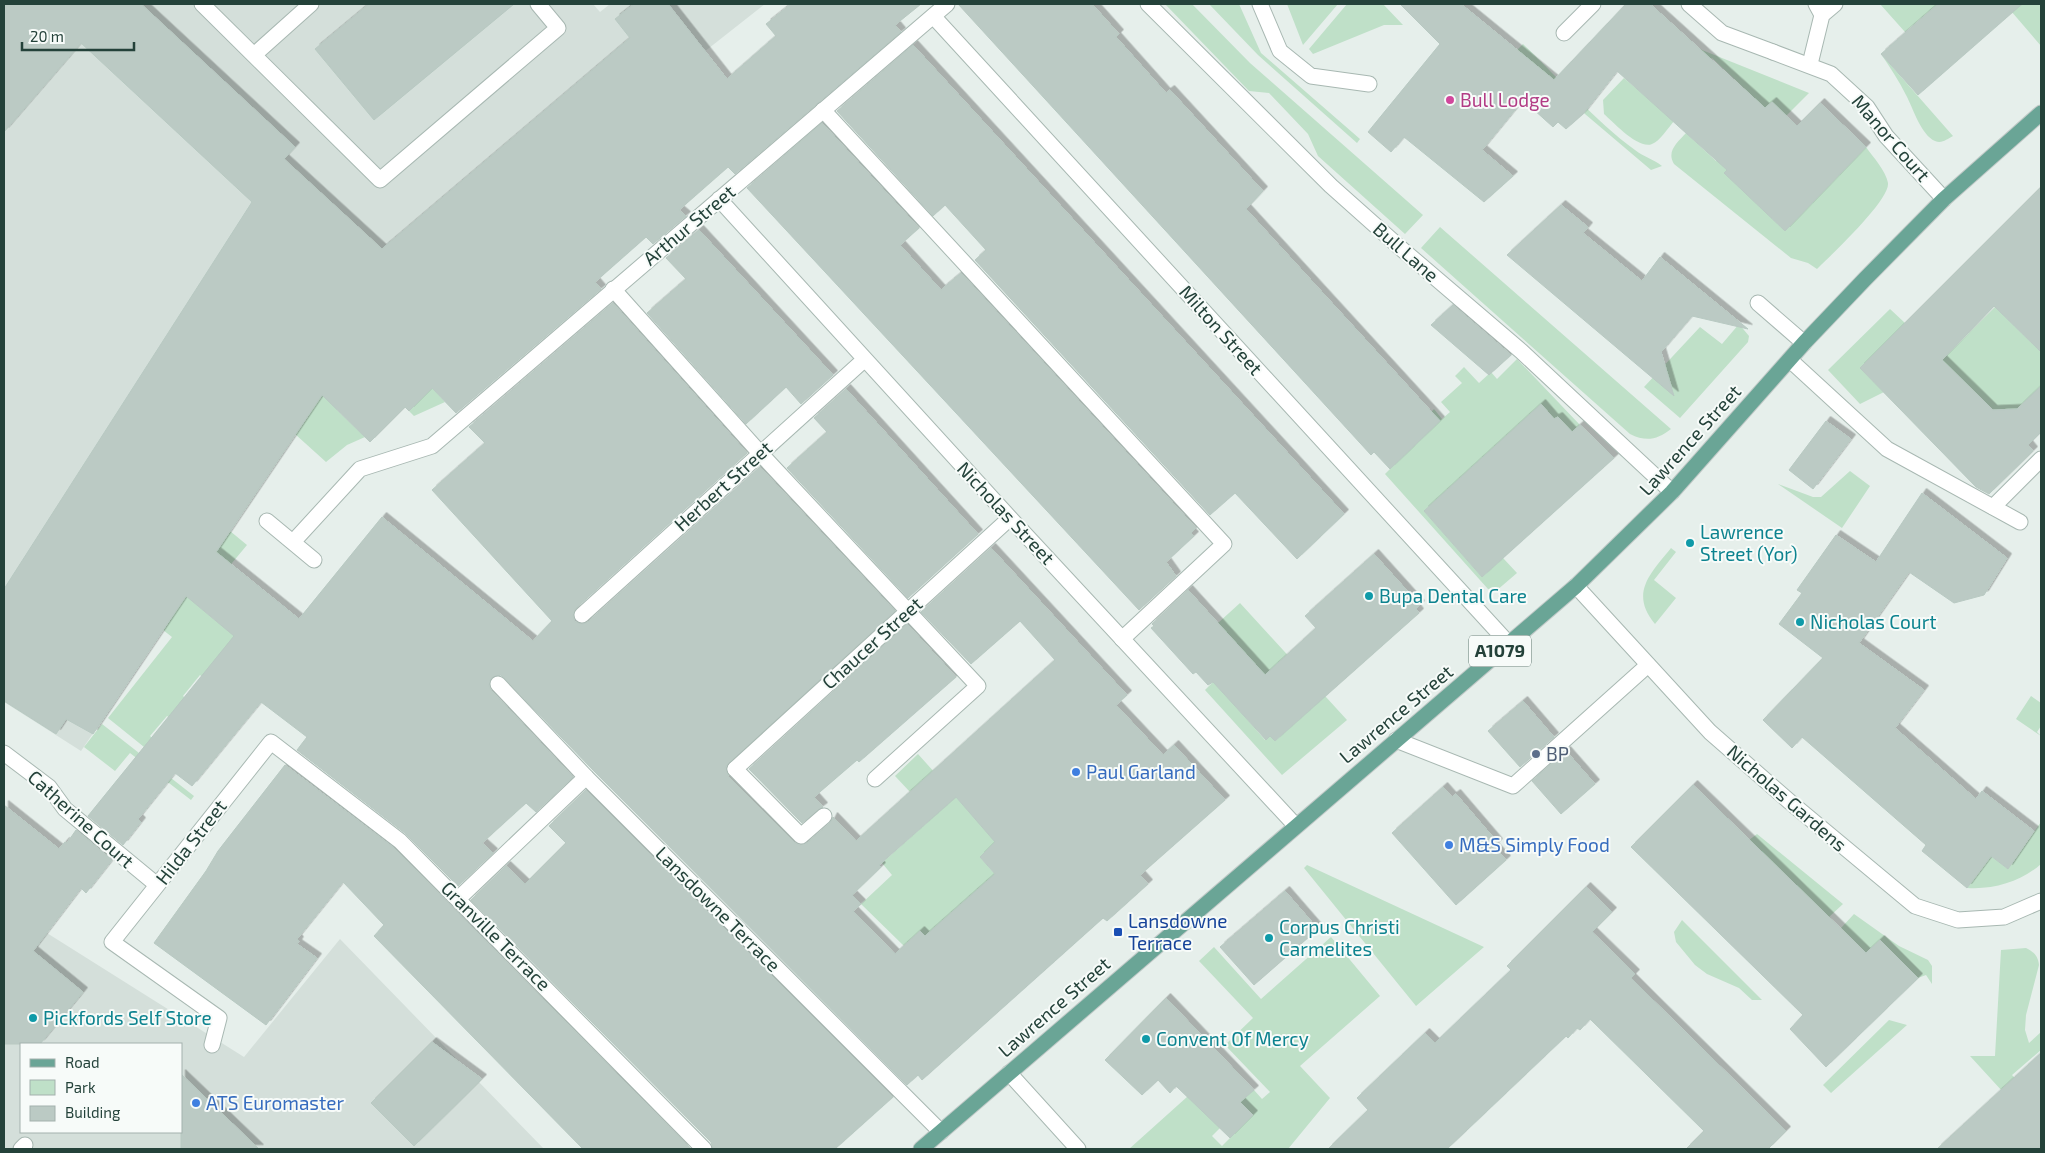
<svg xmlns="http://www.w3.org/2000/svg" width="2045" height="1153" viewBox="0 0 2045 1153" font-family="'Exo 2',sans-serif">
<defs>
<filter id="shadow"><feDropShadow dx="4.5" dy="-4.5" stdDeviation="0" flood-color="#0004"/></filter>
</defs>
<rect width="100%" height="100%" fill="#e6efeb"/>
<path fill="#d4dfda" fill-rule="evenodd" d="M4,4h589l7,8 10,-8h155l-108,85 -321,286 -255,376 -77,-49z
M4,906l240,151 96,-118 204,210h-540zM21,1044h160v88h-160z"/>
<path fill="#bfe0c8" fill-rule="evenodd" d="M1165,4h27l58,59 173,152 -18,19 -87,-78 -10,-22 -39,-41 -20,-2z
M1209,4h30l22,49 99,86 -3,4 -99,-88z
M1287,4h51l-35,41z
M1347,4h36l20,21h-19l-71,29 -4,-5z
M1880,4h58l-33,28z
M2005,4h36v42z
M1523,44c37,35 71,76 112,106 9,7 18,9 27,16l-11,4 -66,-56 -28,-31 -40,-33z
M1697,48l112,45 -23,23 -21,-8 -53,-50 -3,2z
M1881,54l72,82c-6,3 -11,8 -18,5 -14,-6 -22,-33 -29,-46 -7,-14 -16,-28 -25,-41z
M1624,78l50,43c-6,7 -14,20 -22,23 -13,6 -39,-22 -48,-30l-1,-14z
M1686,133l30,28 18,2 -9,10 60,58 81,-84c7,10 20,24 22,36 2,17 -57,72 -71,86l-9,-6 -17,-5 -117,-94c-8,-13 4,-22 12,-31z
M1440,227l231,202c-14,11 -25,13 -41,5l-209,-186z
M1995,307l46,45v60l-13,-13 -24,22 -62,-61z
M1890,309l15,14 -45,45 24,24 -24,12 -32,-34z
M1739,324l10,12 -1,6 -68,76 -36,-31 56,-60 22,17z
M1517,359l63,66 -8,7 -14,-15 -4,2 -12,-14 -118,106 58,66 21,-19 14,15 -21,18 -8,-2 -103,-115 23,-23 12,-28 14,-14 8,10 8,-7 -9,-10 21,-19 -7,-7 9,-9 15,16 12,-11 6,7z
M407,360l38,42 -31,14 -5,-5 17,-18z
M336,375l1,35 28,27 -18,8 -21,17 -31,-28z
M1850,471l20,15 -28,42 -64,-44 35,13h8z
M230,531l17,14 -50,60 19,16 49,32 -54,31 -11,-9 -17,21 11,10 -15,19 -12,-9 -17,20 12,10 -8,9 -46,-37 64,-81 -9,-7z
M1671,548l5,4 -22,28 22,18 -21,26c-26,-31 -4,-51 16,-76z
M1240,603l107,117 -65,55 -77,-85 22,-22 -9,-45zM1257,683l57,23 -39,35 -5,-5 -5,4 -31,-36z
M2031,696l10,7v23l-4,6 4,4 -25,-17z
M102,724l92,72 -3,4 -61,-47 -15,18 -31,-24z
M918,754l78,87 -16,16 49,57 -67,63 -42,-46 -16,15 -43,-42 31,-29 -10,-12 47,-42 -23,-26 4,-3 -15,-16z
M2041,822v42c-19,17 -47,26 -74,24l24,-32 17,13z
M1757,834l86,70 -14,13 -80,-77z
M1307,865l177,82 -68,59 -112,-138z
M1854,914l45,32 29,14 4,6v18l-6,-9 -8,3 -38,-38 -14,13 -25,-25z
M1682,920l80,80h-10l-13,-12 -32,-14 -12,-9 -19,-23 -2,-10z
M1331,937l49,59 -80,70 30,32 -42,51h-159l68,-61 23,40 -8,8 10,10 31,-31 -13,-13 14,-12 8,9 8,-7 -45,-47 28,-27 -54,-57 15,-14 47,52z
M2026,948c8,4 12,8 13,17l-13,50 -1,15 4,13 12,-11v18l-29,25 29,31v23l-14,-16 -3,2 -54,-59h25l6,-106z
M1889,1020l18,5 -76,68 -8,-8z"/>
<path fill="#bbcac4" stroke="#b8c9c2" fill-rule="evenodd" filter="url(#shadow)" d="M4,4h137l154,143 -11,12 98,90 248,-211 -15,-19 19,-15h34l59,75 49,-43 -10,-12 25,-20h130l-26,21 6,7 -166,142 -7,-7 -49,43 7,6 -33,28 -7,-7 -51,45 6,7 -145,124 -24,-25 -23,23 -4,-4 -35,35 -48,-47 -106,157 83,67 83,-102 151,124 19,-20 -120,-131 53,-47 -16,-16 144,-124 134,150 -171,155 -3,8 2,6 8,2 5,-2 172,-155 135,144 -169,155 2,10 67,67 4,2 8,-2 23,-20 3,-6 23,24 199,-181 -35,-39 -49,43 -50,-52 70,-64 136,147 -11,10 47,50 11,-10 51,55 -85,75 8,9 -41,37 -4,-3 -181,162 -4,-5 -11,10 -314,-315 -92,-95 -10,3 -2,8 2,4 82,87 -37,35 -10,-9 -44,40 11,10 -35,33 -52,-52 -109,-84 10,-13 -46,-35 -69,84 -17,-13 -37,46 3,3 -18,23 -35,-29 146,-180 -48,-40 -93,138 -27,-15 -10,15 -52,-33v-112l248,-387 -171,-159 -77,89zM956,797l39,45 -15,15 15,17 -70,62 -5,-5 -25,23 -42,-43 8,-7 -9,-9 29,-28 -2,-2z
M369,4h145l-140,116 -59,-71z
M958,4h134l27,30 -3,3 50,56 4,-3 93,101 -17,18 194,212 -50,48 -16,-17 -3,3z
M1400,4h61l93,76 72,-76h24l115,104 7,-6 25,24 23,-23 46,44 -81,84 -61,-58 3,-3 -110,-99 -34,43 -17,15 -8,-7 -5,5 -30,-27 -41,50 31,26 -29,26 -80,-65 -13,15 -23,-20 72,-88z
M1938,4h84l-104,91 -37,-41z
M913,45l431,469 -47,45 -62,-66 -25,22 -235,-255 11,-10 -41,-45 -12,11 -96,-105z
M822,123l97,105 -19,17 41,45 20,-17 235,255 -5,5 3,3 -28,26 10,14 -37,34 -392,-422z
M2041,187v165l-47,-46 -52,54 51,50 24,-1 24,-23v46l-13,13 5,6 -44,43 -13,-7 -116,-119z
M1561,205l27,22 -5,6 59,48 18,-24 88,72 -56,-13 -31,36 13,44 -167,-141z
M699,230l134,145 -32,29 -15,-17 -40,37 -99,-111 39,-34 -20,-21z
M1453,305l58,50 -22,20 -58,-50z
M846,389l132,145 -70,64 -121,-130 40,-36 -13,-14z
M1541,404l13,15 4,-2 14,15 8,-7 34,33 -132,119 -58,-66z
M1826,421l25,18 -38,50 -24,-19z
M1922,493l85,65 -23,37 -30,8 -45,-31 -50,71 65,47 -29,38 81,71 6,-8 52,40 -26,38 -17,-13 -24,32 -45,-37 4,-6 -124,-108 -10,11 -29,-28 60,-62 -44,-34 23,-31 -5,-3 39,-55 40,27z
M1374,554l46,51 -4,4 3,4 -144,128 -5,-5 -4,4 -53,-58 -5,3 -12,-13 -3,2 -42,-46 3,-2 -2,-2 36,-34 77,85 51,-47 -11,-12z
M907,624l49,53 -97,85 -2,-2 -43,37 9,10 -21,16 -53,-54z
M1523,701l31,36 -34,30 -32,-36z
M1566,751l29,33 -34,30 -29,-33z
M285,765l109,83 297,301h-108l-209,-213 10,-11 -41,-43 -46,57 2,2 -2,3 20,14 -51,67 -112,-82 52,-72 12,-20z
M1693,785l173,168 14,-13 38,38 -92,89 -36,-38 13,-14 -172,-168z
M1443,787l9,10 4,-3 42,49 -4,4 12,13 -50,45 -64,-72z
M586,790l307,307 -58,52h-122l-2,-7 -240,-242 35,-34 19,18 41,-41 -17,-17z
M4,805l55,44 6,-7 2,1 9,-13 36,30 -26,33 -5,-5 -48,63 50,41 -43,52h-36z
M1586,887l26,25 -20,20 43,42 -4,4 23,23 132,130 -18,18h-82l18,-18 -114,-112 -10,11 -3,-2 -9,10 -2,-2 -119,113h-119l40,-39 -11,-12 68,-65 10,10 76,-73 -4,-4z
M1285,891l33,38 -64,56 -34,-38z
M1166,998l88,92 -14,12 13,13 -23,23 -54,-52 -6,7 -12,-13 -16,15 -37,-35z
M432,1042l50,37 -68,67 -43,-43z
M2041,1053v96h-104z
M181,1074l78,75h-78z"/>
<g fill="none" stroke-linecap="round" stroke-linejoin="round">
<defs>
<path id="service" d="M202,4l178,176 178,-152 -20,-24
M1148,4l183,182 73,65 117,100 151,141
M1260,4l20,47 31,25 58,8
M1689,4l33,29 51,19
M1822,15l13,-11
M1564,33l29,-29
M254,55l57,-51
M1810,64l12,-49 -6,-11
M823,110l401,434 -102,95
M613,289l146,163 219,234 -103,93
M1758,303l46,40
M1993,507l48,-48
M1396,740l117,46 135,-121
M735,769l66,67 23,-20
M459,898l127,-121
M1009,1073l69,76
M21,1149l4,-4"/>
<path id="minor" d="M933,16l576,628
M1773,52l58,22 36,33 19,29 58,63
M719,199l291,319 285,307
M1790,360l97,89 133,73
M267,521l47,39
M293,542l67,-73 72,-23 515,-442
M1576,586l134,146 80,70 125,104 43,14 46,-3 37,-16
M582,615l283,-256
M498,684l88,93 355,355
M4,753l45,34 16,22 92,76
M735,769l275,-251
M212,1045l7,-27 -107,-76 159,-200 129,99 304,308"/>
<path id="primary" d="M921,1149l655,-563 96,-94 132,-149 61,-64 79,-80 97,-86"/>
</defs>
<use href="#service" stroke="#a8b8b2" stroke-width="17"/>
<use href="#minor" stroke="#a8b8b2" stroke-width="17"/>
<use href="#primary" stroke="#c2cac8" stroke-width="17"/>
<use href="#service" stroke="#fff" stroke-width="15"/>
<use href="#minor" stroke="#fff" stroke-width="15"/>
<use href="#primary" stroke="#6aa596" stroke-width="15"/>
</g>
<circle fill="#d1479c" stroke="#f7fbf9" stroke-width="2" cx="1450" cy="100" r="5"/>
<g fill="#0f9aa8" stroke="#f7fbf9" stroke-width="2">
<circle cx="1690" cy="543" r="5"/>
<circle cx="1369" cy="596" r="5"/>
<circle cx="1800" cy="622" r="5"/>
<circle cx="1269" cy="938" r="5"/>
<circle cx="33" cy="1018" r="5"/>
<circle cx="1146" cy="1039" r="5"/>
</g>
<circle fill="#5c6f8a" stroke="#f7fbf9" stroke-width="2" cx="1536" cy="754" r="5"/>
<g fill="#3f7fe0" stroke="#f7fbf9" stroke-width="2">
<circle cx="1076" cy="772" r="5"/>
<circle cx="1449" cy="845" r="5"/>
<circle cx="196" cy="1103" r="5"/>
</g>
<rect fill="#1a4fb4" stroke="#f7fbf9" stroke-width="2" x="1113" y="927" width="10" height="10" rx="2.5"/>
<g text-anchor="middle" stroke-width="4" stroke-linejoin="round" paint-order="stroke">
<rect fill="#f7fbf9" stroke="#637a73" stroke-width="1" x="1469" y="635.5" width="62" height="31" rx="4"/>
<g font-size="18" font-weight="bold" fill="#24423a">
<text x="1500" y="657">A1079</text>
</g>
<g font-size="19" fill="#b23c85" stroke="#f7fbf9" text-anchor="start">
<text x="1460" y="107">Bull Lodge</text>
</g>
<g font-size="19" fill="#24423a" stroke="#f7fbf9">
<text transform="translate(1891 138) rotate(49)" y="7">Manor Court</text>
<text transform="translate(689 225) rotate(-40)" y="7">Arthur Street</text>
<text transform="translate(1406 252) rotate(41)" y="7">Bull Lane</text>
<text transform="translate(1221 330) rotate(48)" y="7">Milton Street</text>
<text transform="translate(1690 440) rotate(-48)" y="7">Lawrence Street</text>
<text transform="translate(723 486) rotate(-42)" y="7">Herbert Street</text>
<text transform="translate(1006 513) rotate(47)" y="7">Nicholas Street</text>
<text transform="translate(872 643) rotate(-42)" y="7">Chaucer Street</text>
<text transform="translate(1396 714) rotate(-40)" y="7">Lawrence Street</text>
<text transform="translate(1787 798) rotate(41)" y="7">Nicholas Gardens</text>
<text transform="translate(81 819) rotate(42)" y="7">Catherine Court</text>
<text transform="translate(191 842) rotate(-52)" y="7">Hilda Street</text>
<text transform="translate(718 909) rotate(45)" y="7">Lansdowne Terrace</text>
<text transform="translate(496 936) rotate(45)" y="7">Granville Terrace</text>
<text transform="translate(1054 1007) rotate(-41)" y="7">Lawrence Street</text>
</g>
<g font-size="19" fill="#0d838f" stroke="#f7fbf9" text-anchor="start">
<text x="1700" y="539">Lawrence<tspan x="1700" dy="22">Street (Yor)</tspan></text>
<text x="1379" y="603">Bupa Dental Care</text>
<text x="1810" y="629">Nicholas Court</text>
<text x="1279" y="934">Corpus Christi<tspan x="1279" dy="22">Carmelites</tspan></text>
<text x="43" y="1025">Pickfords Self Store</text>
<text x="1156" y="1046">Convent Of Mercy</text>
</g>
<g font-size="19" fill="#4e5e75" stroke="#f7fbf9" text-anchor="start">
<text x="1546" y="761">BP</text>
</g>
<g font-size="19" fill="#366cbe" stroke="#f7fbf9" text-anchor="start">
<text x="1086" y="779">Paul Garland</text>
<text x="1459" y="852">M&amp;S Simply Food</text>
<text x="206" y="1110">ATS Euromaster</text>
</g>
<g font-size="19" fill="#164399" stroke="#f7fbf9" text-anchor="start">
<text x="1128" y="928">Lansdowne<tspan x="1128" dy="22">Terrace</tspan></text>
</g>
</g>
<rect width="2045" height="1153" fill="none" stroke="#24423a" stroke-width="10"/>
<rect x="20" y="1043" width="162" height="90" fill="#f7fbf9" stroke="#a3b1ad"/>
<rect x="30" y="1059" width="25" height="8" fill="#6aa596" stroke="#a3b1ad"/>
<text x="65" y="1068" font-size="15" fill="#24423a">Road</text>
<rect x="30" y="1080" width="25" height="15" fill="#bfe0c8" stroke="#a3b1ad"/>
<text x="65" y="1093" font-size="15" fill="#24423a">Park</text>
<rect x="30" y="1106" width="25" height="15" fill="#bbcac4" stroke="#a3b1ad"/>
<text x="65" y="1118" font-size="15" fill="#24423a">Building</text>
<path d="M22 42v8h112v-8" fill="none" stroke="#24423a" stroke-width="2.5"/>
<text x="30" y="42" font-size="15" fill="#24423a" stroke="#f7fbf9" stroke-width="4" paint-order="stroke">20 m</text>
</svg>
